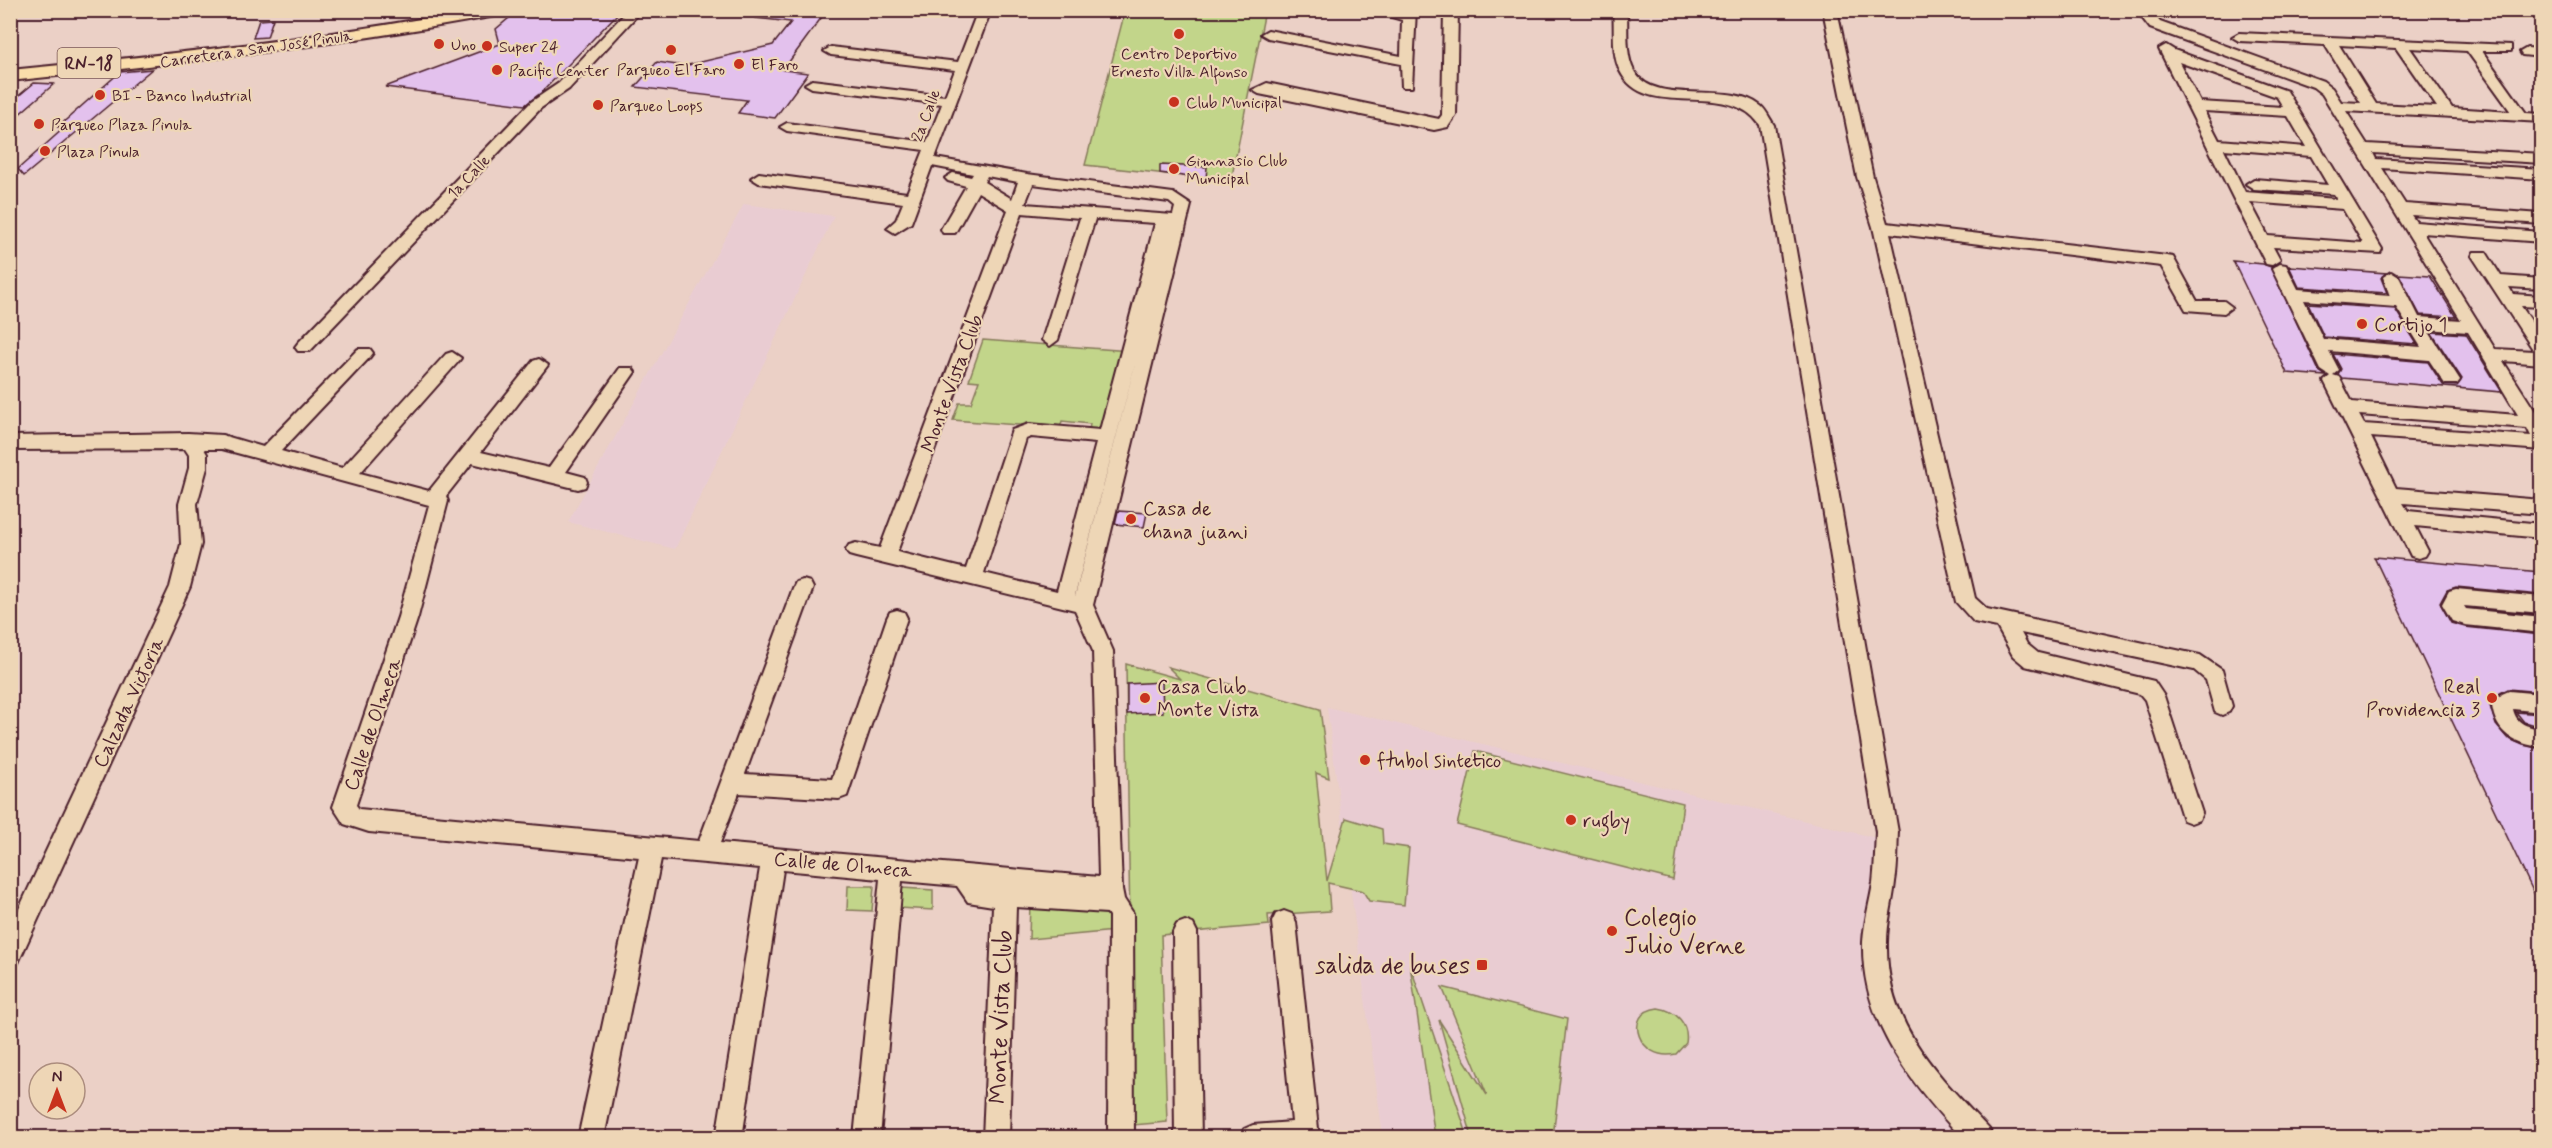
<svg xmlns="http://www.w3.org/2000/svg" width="2552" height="1148" viewBox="0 0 2552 1148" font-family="Mynerve,sans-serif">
<rect width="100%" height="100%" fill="#ebd0c6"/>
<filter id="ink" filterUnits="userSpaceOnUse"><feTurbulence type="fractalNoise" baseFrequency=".0167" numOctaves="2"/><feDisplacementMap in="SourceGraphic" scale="12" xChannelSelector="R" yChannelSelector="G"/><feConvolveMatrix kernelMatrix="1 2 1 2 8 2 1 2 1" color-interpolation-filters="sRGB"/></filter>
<g filter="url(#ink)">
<path fill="#e9ccd2" d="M744,204l90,12 -159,333 -107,-27z
M1327,707l550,131 -13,137 10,38 22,41 78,83h-591z"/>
<path fill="#c2d58a" stroke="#867a5a" stroke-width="1.5" d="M1125,11h140l-34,170 -146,-16z
M983,340l147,11 -21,81 -20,-2 1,-6 -28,-3 -2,7 -107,-8 6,-17h12l8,-22 -10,-1z
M1126,664l54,15 -12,-12 152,42 9,69 -13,-5 11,108 19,-63 36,11 1,15 26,4 -5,57 -35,-4 -6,-10 -35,-8 2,28 -62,4 1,10 -108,10 6,187 -34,3z
M1475,751l208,52 -10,77 -216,-55z
M848,886h26l-2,25 -25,-1z
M902,888l31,2v20l-34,-2z
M1030,902l96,8v20l-97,9z
M1410,965l58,172h-33z
M1442,987l125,32 -14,118h-81l-33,-117 48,75z
M1658,1008c19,3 31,16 28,35l-10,11c-37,9 -55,-42 -18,-46z"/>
<path fill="#e3c1ed" stroke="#4a1f2b" stroke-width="1.5" d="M525,10h96l-79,82 -17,13 -140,-18 115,-43 -4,-15 19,-16z
M757,10h70l-44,60 25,3 -33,45 -37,-5 9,-13 -112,-13 22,-25 27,4 89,-21 18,-23 -35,-4z
M273,19l-6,18 -14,1 6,-18z
M152,69l-128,107 -6,-7 46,-41 -6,-1 62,-55z
M34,83l20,1 -44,38v-19z
M1160,165l47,2 -1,12 -46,-6z
M2233,261l30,3 8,3 48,104 7,5 -39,-3z
M2289,266l97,7 -5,5 6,15 -88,-6z
M2398,274l32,2 26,41 -36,-2z
M2308,303l87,6 22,35 -93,-7z
M2431,332l35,2 36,58 -160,-14 -4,-4 3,-5 -8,-15 95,8 15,23 14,1 5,-7z
M1118,511l29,2 -3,14 -29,-3z
M2374,557l167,15v23l-85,-8 -9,3 -7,13 11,20 14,4 76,8v57l-33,-3 -8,4 -10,13 6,19 11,13 16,7 18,4v159z
M1162,682l1,30 -36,2v-30z
M2516,712l25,2v13l-17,-5z"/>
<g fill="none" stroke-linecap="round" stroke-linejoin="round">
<defs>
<path id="minor" d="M628,10h14l-73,79 -28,19 -231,243h-12l-3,-4 3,-4 233,-241 28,-19z
M978,10h13l-56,148 92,16 146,19 18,12 -98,400 20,46 9,238 2,10 9,14 1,225h-26l1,-222 -2,-3 -91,-6 -7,231h-26l10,-232 -25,-4 -11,-16 -55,-5 -22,257h-26l26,-259 -97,-9 -41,268h-26l44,-270 -99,-9 -57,279h-26l61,-281 -270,-25 -25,-8 -11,-17 65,-190 31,-112 -207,-56h-18l3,5v14l-10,36 4,40 -11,43 -172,376 -8,3v-38l160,-341 11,-43 -2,-40 10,-36v-13l-4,-6 -175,1v-14l178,-3 34,2 41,12 95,-98h12l3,4 -3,4 -89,94 61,17 104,-114 6,-2 9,6 -3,4 -98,111 69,18 104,-130 6,-2 9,6 -67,87 68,16 71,-100h12l3,4 -69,100 19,5 2,5 -2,5 -7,2 -106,-26 -26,33 2,5 -30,116 -62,188 3,4 340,32 94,-253 3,-6 7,-2 7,2 3,6 -68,186 87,5 55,-161 3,-6 7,-2 7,2 3,6 -60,178 -8,3 -100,-6 -19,50 379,34 -6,-226 -18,-41 -219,-53 -7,-2 -3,-5 3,-5 7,-2 24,5 128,-338 -30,-18 -23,41h-12l-2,-4 25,-43 -18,-5 -3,-3 8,-5 18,4 2,-3 -41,-8 -21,57 -16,10 -8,-5 9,-8 7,-17 -144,-20 -8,-5 8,-5 148,20 17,-43 -137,-19 -7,-4 7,-4 140,19 15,-38 -130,-16 -7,-4 7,-4 133,16 10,-26 -124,-15 -7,-4 7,-4 127,15zM987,176l31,6 -6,17 -28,-17zM1033,184l136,18 6,5 -2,8 -148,-11zM1022,213l58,5 -38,122 8,6 8,-6 37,-121 60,4 -55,207 -71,-6 -17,6 -46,139 -69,-17zM1140,345l-65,251v-1zM1031,437l65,6 -39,148 -73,-18 42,-134z
M1368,10h48l-4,77h-10l-1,-23 -133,-26 -7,-4 7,-4 133,26 1,-36z
M1444,10h14l-2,105 -8,12 -14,3 -175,-36 -7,-4 15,-7 172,36 3,-4z
M1613,10h14c1,19 -2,44 7,61 21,37 94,8 127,35 5,4 9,13 13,19l124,707c-1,17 0,34 -3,50 -2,20 -8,40 -8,60 -2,82 49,131 102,187l4,9h-31c-52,-56 -101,-116 -99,-196 1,-20 7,-40 10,-59 2,-17 2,-34 3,-51l-116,-707c-33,-48 -114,-2 -140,-54 -9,-18 -5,-42 -7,-61z
M1823,10h14l36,167 14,46 280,33 6,1 24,44h27l8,6 -8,6 -38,-3 -25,-44 -271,-33 85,365 12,11 213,46 22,15 10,36 -3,6 -7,3 -7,-3 -9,-32 -12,-10 -173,-37 6,11 11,9 116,28 10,15 38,117 -3,7 -8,3 -8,-3 -38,-120 -5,-6 -115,-28 -12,-10 -16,-29 -23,-5 -18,-20 -83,-375 -16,-50z
M2136,10h14l10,12 163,59 9,7 9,14 20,1 -36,-58 -86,-4 -7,-4 7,-4 272,12v6h-29l44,62 16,1v8l-196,-11 21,33 175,10v9l-169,-10 3,6 166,10v10l-160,-11 23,36 137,10v10l-131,-9 5,7 126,10v10l-119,-9 72,116 39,2 -62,-95 2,-4h12l15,24 41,3v10l-33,-2 4,7 29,2v11l-21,-1 21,30v28l-39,-3 39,61v28l-171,-13 25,51 146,12v14l-139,-11 5,8 134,13v14l-127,-12 13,25 -3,5 -7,2 -7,-2 -87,-175 6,-5 -9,-6 -49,-101 8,-5 6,1 12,24 92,7 -7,-19 8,-5 8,5 20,40 42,3 -139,-226 -9,-7 -163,-59zM2339,45l57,3 41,59 -61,-3zM2410,48l57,3 44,61 -59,-4zM2304,300l92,7 25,40 -98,-8zM2427,329l41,3 50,83 -166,-13 -13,-25 -6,-2 6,-5 -10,-19 100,9 16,24h12l3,-4zM2359,415l168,13 4,8 -167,-12z
M2166,45l8,5 113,41 95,158 -2,4 -107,-6 7,13 -8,5 -6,-1 -107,-215zM2179,62l98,35 6,10 -83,-5zM2204,111l84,5 18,31 -87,-7zM2224,149l87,7 17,29 -74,-6 -8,5 8,5 80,5 3,5 -92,-7zM2250,202l93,7 20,34 -95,-7z
M2527,48l15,1v8l-20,-2 -2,-3z
M2456,589l86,8v16l-78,-7 2,3 76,8v16l-77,-8 -13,-4 -10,-17 7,-13z
M2509,691l33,3v18l-29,-3c3,15 15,18 29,20v18c-27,-3 -46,-13 -50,-41l10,-12z
M1284,911l8,3 4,8 23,216h-79l4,-9 9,-4 39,-3 -20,-200 4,-8z
M1185,921l8,3 4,8 4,206h-26l-2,-206 4,-8z"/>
<path id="major" d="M470,10h39l-8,5c-162,30 -326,49 -491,66v-11c154,-15 308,-31 460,-60z"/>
</defs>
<use href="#minor" stroke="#4a1f2b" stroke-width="4"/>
<use href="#major" stroke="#4a1f2b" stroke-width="4"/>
<use href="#minor" fill="#eed6b6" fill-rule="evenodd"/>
<use href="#major" fill="#faddab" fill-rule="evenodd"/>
</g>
</g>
<g fill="#c8321e" stroke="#eed6b6" stroke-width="2">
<circle cx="1179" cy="34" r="6"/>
<circle cx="439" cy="44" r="6"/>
<circle cx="487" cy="46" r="6"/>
<circle cx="671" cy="50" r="6"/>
<circle cx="739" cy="64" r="6"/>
<circle cx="497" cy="70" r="6"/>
<circle cx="100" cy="95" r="6"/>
<circle cx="1174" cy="102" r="6"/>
<circle cx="598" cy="105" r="6"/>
<circle cx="39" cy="124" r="6"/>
<circle cx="45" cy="151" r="6"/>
<circle cx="1174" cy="169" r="6"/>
<circle cx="2362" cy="324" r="6"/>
<circle cx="1131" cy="519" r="6"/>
<circle cx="1145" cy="698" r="6"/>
<circle cx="2492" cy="698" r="6"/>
<circle cx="1365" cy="760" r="6"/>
<circle cx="1571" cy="820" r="6"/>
<circle cx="1612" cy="931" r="6"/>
<rect x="1476" y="959" width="12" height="12" rx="3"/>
</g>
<g text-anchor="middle" stroke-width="4.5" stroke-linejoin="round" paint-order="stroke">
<g font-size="16" fill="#4a1f2b" stroke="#eed6b6" text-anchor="start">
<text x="451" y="50">Uno</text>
<text x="499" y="52">Super 24</text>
<text x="1179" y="59" text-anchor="middle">Centro Deportivo<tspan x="1179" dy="18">Ernesto Villa Alfonso</tspan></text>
<text x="751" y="70">El Faro</text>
<text x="671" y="75" text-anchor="middle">Parqueo El Faro</text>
<text x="509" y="76">Pacific Center</text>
<text x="112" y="101">BI - Banco Industrial</text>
<text x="1186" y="108">Club Municipal</text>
<text x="610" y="111">Parqueo Loops</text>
<text x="51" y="130">Parqueo Plaza Pinula</text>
<text x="57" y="157">Plaza Pinula</text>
<text x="1186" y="166">Gimnasio Club<tspan x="1186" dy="18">Municipal</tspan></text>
</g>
<g font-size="16" fill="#4a1f2b" stroke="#eed6b6">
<text transform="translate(256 48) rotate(-8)" y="6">Carretera a San José Pinula</text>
<text transform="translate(925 115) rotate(-69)" y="6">2a Calle</text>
<text transform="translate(468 176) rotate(-46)" y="6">1a Calle</text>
</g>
<rect fill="#eed6b6" stroke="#7b5655" stroke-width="1.5" x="57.5" y="48" width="63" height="30" rx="4.5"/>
<g font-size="18" font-weight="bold" fill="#4a1f2b">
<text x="89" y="69">RN-18</text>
</g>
<g font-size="20" fill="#4a1f2b" stroke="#eed6b6" text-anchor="start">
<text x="2374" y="331">Cortijo 1</text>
<text x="1143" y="515">Casa de<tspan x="1143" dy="23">chana juani</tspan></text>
<text x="1157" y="693">Casa Club<tspan x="1157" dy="23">Monte Vista</tspan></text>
<text x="2480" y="693" text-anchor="end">Real<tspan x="2480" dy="23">Providencia 3</tspan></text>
<text x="1377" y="767">ftubol sintetico</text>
<text x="1583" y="827">rugby</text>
</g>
<g font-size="20" fill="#4a1f2b" stroke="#eed6b6">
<text transform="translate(951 383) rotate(-70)" y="7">Monte Vista Club</text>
<text transform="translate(128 702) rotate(-65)" y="7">Calzada Victoria</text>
<text transform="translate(372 724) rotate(-71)" y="7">Calle de Olmeca</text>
<text transform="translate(843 864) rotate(5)" y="7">Calle de Olmeca</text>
</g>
<g font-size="24" fill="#4a1f2b" stroke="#eed6b6" text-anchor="start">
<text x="1624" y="925">Colegio<tspan x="1624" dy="28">Julio Verne</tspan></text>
<text x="1470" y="973" text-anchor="end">salida de buses</text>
</g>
<g font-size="24" fill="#4a1f2b" stroke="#eed6b6">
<text transform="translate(1000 1017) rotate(-88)" y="8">Monte Vista Club</text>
</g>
</g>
<rect width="2552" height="1148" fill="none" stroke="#eed6b6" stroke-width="36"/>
<rect x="18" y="18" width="2516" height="1112" fill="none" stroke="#4a1f2b" stroke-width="2" filter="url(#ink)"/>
<g transform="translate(57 1091)"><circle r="28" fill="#eed6b6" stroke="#ac8d7e" stroke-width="1.5"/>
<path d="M0-4.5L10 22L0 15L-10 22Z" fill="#c8321e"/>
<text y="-9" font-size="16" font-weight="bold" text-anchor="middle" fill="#4a1f2b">N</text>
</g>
</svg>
